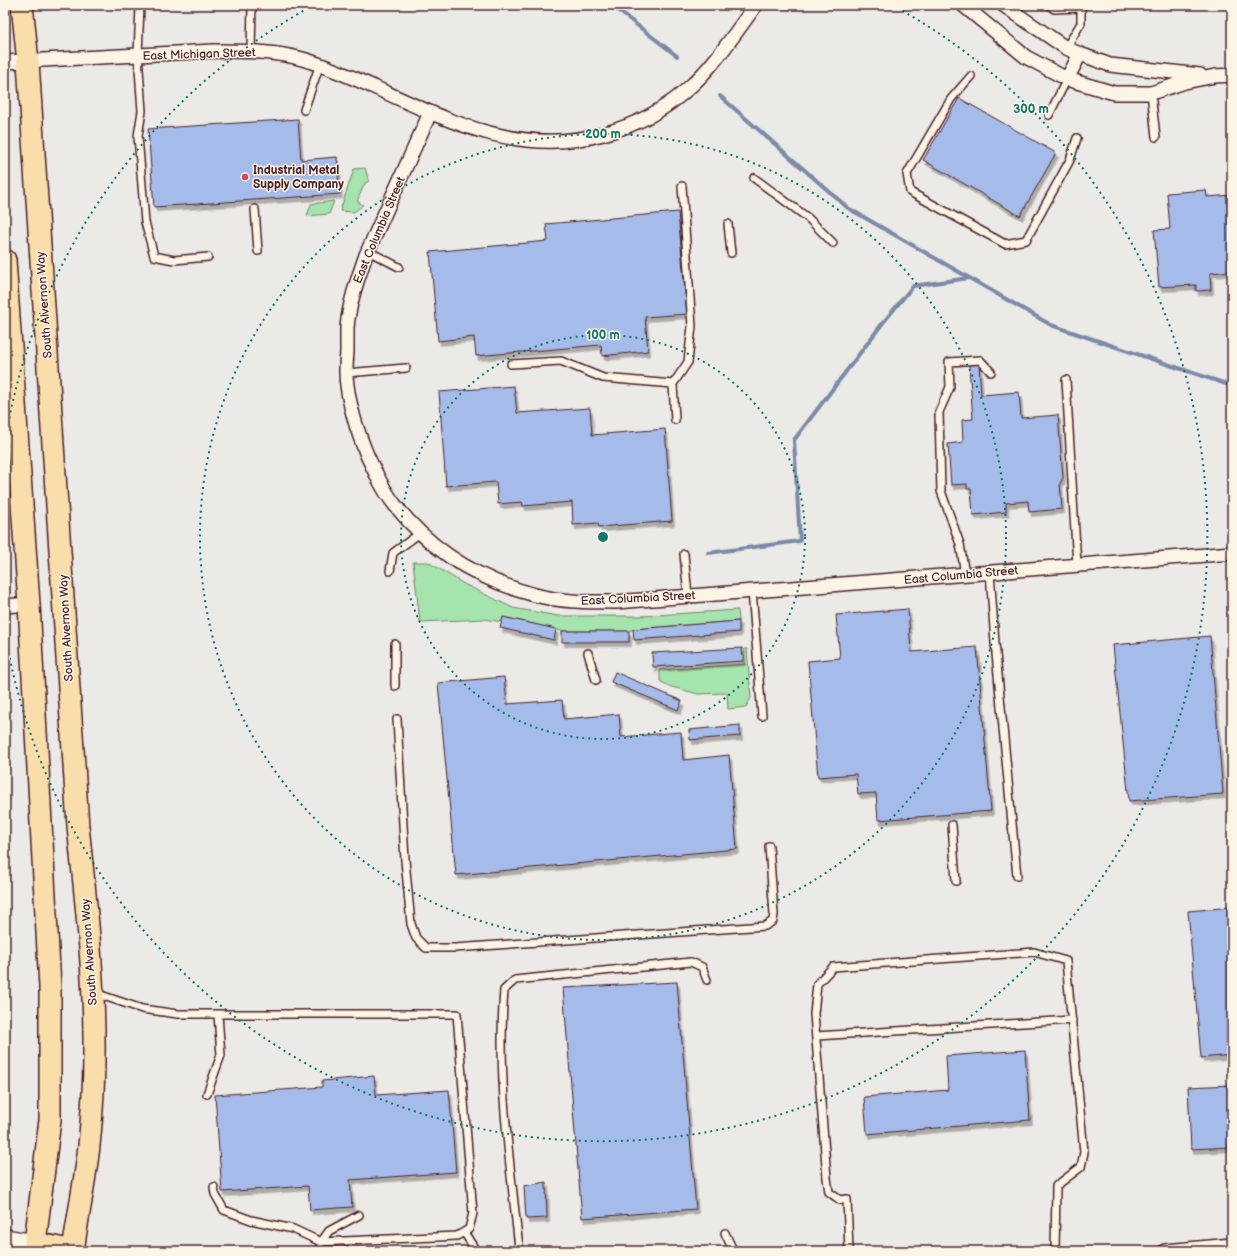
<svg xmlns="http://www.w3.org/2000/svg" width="1237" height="1256" viewBox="0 0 1237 1256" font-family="'Balsamiq Sans',sans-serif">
<defs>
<filter id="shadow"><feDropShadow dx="2.5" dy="4.5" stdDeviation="0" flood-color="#0004"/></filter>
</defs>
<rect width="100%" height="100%" fill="#ebeae6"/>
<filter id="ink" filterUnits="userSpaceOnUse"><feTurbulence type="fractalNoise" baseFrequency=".025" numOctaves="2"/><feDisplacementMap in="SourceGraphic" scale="8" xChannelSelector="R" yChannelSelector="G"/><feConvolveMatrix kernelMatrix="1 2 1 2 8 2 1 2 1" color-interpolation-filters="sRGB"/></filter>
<g filter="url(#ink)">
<path fill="#a5e4ac" stroke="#78826c" d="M365,168l4,13 -4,2 -8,18 6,4 -9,7 -14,-1 14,-42z
M334,201l-5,13 -22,2 4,-12z
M413,562h15l36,22 49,24 45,8h82l98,-6 1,11 -105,8 -5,2h-67l-59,-14 -1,5 -18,-3 -64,3z
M744,649h3l4,49 -5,9 -18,2 -1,-16 -29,1 -30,-8 -8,-5v-11l85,-6z"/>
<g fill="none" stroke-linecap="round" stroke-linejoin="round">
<path stroke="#7b89a7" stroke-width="4" d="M611,5l66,51
M720,96l128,112 203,117 181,61
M708,553l92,-12 -6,-101 88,-116 31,-38 56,-8"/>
</g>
<path fill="#a5bcea" stroke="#4a1f2b" filter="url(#shadow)" d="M959,98l97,55 -36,63 -97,-56z
M298,119l3,41 36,-3 3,37 -186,13 -6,-78z
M1206,190l1,7 25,-2v76l-22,2 1,17 -15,1v-6l-37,2 -5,-57 16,-1 -3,-36z
M678,212l9,102 -42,3 3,34 -46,5 -1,-11 -125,11 -2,-19 -36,4 -8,-89 118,-11 -2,-17z
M979,364l2,31 38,-3 2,26 37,-3 5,63 -3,5 2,26 -33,3 -1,-11 -22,2v9l-33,3 -2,-26h-4v-5l-16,1 -3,-41 15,-2 -1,-22 11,-1 -4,-54z
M514,386l3,27 73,-5 2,27 73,-6 7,92 -73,6 -1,-4 -25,2 -1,-23 -49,4 -1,-4 -24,2 -2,-22 -50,4 -7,-94z
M908,609l3,43 66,-5 14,164 -113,9 -2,-27 -18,1 -2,-20 -38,3 -10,-116 32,-3 -4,-43z
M503,617l53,12 -2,11 -54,-12z
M739,621v11l-105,8 -1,-11z
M562,631h67v11h-67z
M1210,636l13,158 -94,7 -16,-156z
M742,648l1,13 -90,6 -1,-14z
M615,672l67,29 -4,9 -67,-28z
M504,677l3,27 55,-4 2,19 55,-5 2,23 60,-5 2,28 46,-5 8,94 -281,26 -18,-192z
M740,725v11l-50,4 -1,-10z
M1232,907v148l-31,3 -13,-147z
M677,982l19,227 -114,9 -19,-230z
M1025,1050l5,70 -163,14 -3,-37 84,-7 -2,-34z
M374,1076l2,19 73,-5 7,82 -106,8 2,27 -42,3 -2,-24 -86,6 -7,-97 107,-8v-6z
M1232,1085v62l-41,2 -3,-62z
M546,1182l1,36 -21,1 -2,-33z"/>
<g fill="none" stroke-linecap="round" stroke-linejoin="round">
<defs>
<path id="service" d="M140,5l-2,50 4,56 -4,25 7,86 9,34 20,4 34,-3
M1049,5l5,4 27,-1v15l-15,25
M251,51l1,-46
M971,76l-20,23 -44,75 3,18 95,52 21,-4 44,-80 7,-22
M1151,93l5,44
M304,110l16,-46
M1049,115l18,-36
M754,178l54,40 25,25
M255,209l3,42
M728,224l3,29
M368,251l31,16
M511,364l50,-3 42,17 70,6 15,-22 4,-36 -10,-140
M346,373l60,-5
M1066,380l11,185
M673,384l2,36
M684,554l4,42
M390,571l3,-18 27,-20
M990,572l5,71 22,233
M965,574l-5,-30 -19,-53 -2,-79 11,-25 -1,-25 31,-2 11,12
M752,591l10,125
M588,653l8,27
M395,686v-42
M397,719l8,141 6,64 5,14 10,10h29l310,-22 8,-5 1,-7 -5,-68
M952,825l4,56
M95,993l47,16 36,5h279l16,199 -4,16 -12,7 -136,6 -28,-13 -42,-9 -27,-10 -9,-16 -1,-7
M816,1036l256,-16
M207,1094l14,-39 -3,-40
M464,1232l12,19
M725,1233l7,15 4,3
M519,1248c-9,-85 -22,-172 -15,-258l11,-10 176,-18 11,5 5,13
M319,1251l2,-9 8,-11 30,-16
M849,1251l-2,-52 -7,1 -11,-8 -2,-14 -13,-164 3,-30 16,-17 201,-15 32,9 18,191 -3,15 -25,19 -1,65"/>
<path id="minor" d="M963,5l63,52 41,22 47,14h37l34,-11 30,-6 17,-1
M1003,5l63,43 14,6 30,11 90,10
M5,62l209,-11c31,0 62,0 92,9 23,7 45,17 68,27 74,34 145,70 229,47 34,-9 64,-25 90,-50 23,-21 44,-54 63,-79
M1067,79l13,-25
M430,113l-64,142c-8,23 -17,48 -19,73 0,8 0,16 0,24 -1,11 -2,22 0,33 3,24 11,48 20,70 8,17 16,35 28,50 36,46 84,75 140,90 26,7 54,7 81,7l616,-49
M5,606l24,-2
M1165,1251l67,-6"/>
<path id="tertiary" d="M5,1238l30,5"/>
<path id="primary" d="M22,5l6,57 50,764c8,77 17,153 16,230 0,30 -2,60 -5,90 -4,35 -11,70 -16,105
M5,260l24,344 21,383v133l-16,131
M35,1243l39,8"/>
</defs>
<use href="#service" stroke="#4a1f2b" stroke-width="10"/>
<use href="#minor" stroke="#4a1f2b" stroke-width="16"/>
<use href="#tertiary" stroke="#4a1f2b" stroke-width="20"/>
<use href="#primary" stroke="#4a1f2b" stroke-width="24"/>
<use href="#service" stroke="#fcf5e5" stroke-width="7"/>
<use href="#minor" stroke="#fcf5e5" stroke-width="13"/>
<use href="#tertiary" stroke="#fcf5e5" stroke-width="17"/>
<use href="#primary" stroke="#f9deab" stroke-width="21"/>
</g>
</g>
<g fill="none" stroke="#0f766e" stroke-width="2" stroke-dasharray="2 4">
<circle cx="603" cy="537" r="202"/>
<circle cx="603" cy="537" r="403"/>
<path d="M5 442A605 605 0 0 1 314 5M892 5A605 605 0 1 1 5 632"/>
</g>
<circle fill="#d1495b" stroke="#fcf5e5" stroke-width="1.5" cx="245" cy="177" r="4"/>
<g text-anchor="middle" stroke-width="3" stroke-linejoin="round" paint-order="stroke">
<g font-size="12" fill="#4a1f2b" stroke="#fcf5e5">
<text transform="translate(199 54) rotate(-2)" y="4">East Michigan Street</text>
<text transform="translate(379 230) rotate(-67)" y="4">East Columbia Street</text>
<text transform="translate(44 305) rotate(-94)" y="4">South Alvernon Way</text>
<text transform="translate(961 575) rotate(-5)" y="4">East Columbia Street</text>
<text transform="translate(638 598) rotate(-3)" y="4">East Columbia Street</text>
<text transform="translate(66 628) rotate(-93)" y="4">South Alvernon Way</text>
<text transform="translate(89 952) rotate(-94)" y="4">South Alvernon Way</text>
</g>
<g font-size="12" font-weight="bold" fill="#4a1f2b" stroke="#fcf5e5" text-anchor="start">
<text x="253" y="174">Industrial Metal<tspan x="253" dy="14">Supply Company</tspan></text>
</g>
</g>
<circle cx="603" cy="537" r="6" fill="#0f766e" stroke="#fcf5e5" stroke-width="2"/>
<g font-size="12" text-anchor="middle" font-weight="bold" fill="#0f766e" stroke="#fcf5e5" stroke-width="3" stroke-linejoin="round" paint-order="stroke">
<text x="1031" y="113">300 m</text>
<text x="603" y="138">200 m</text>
<text x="603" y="339">100 m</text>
</g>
<rect width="1237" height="1256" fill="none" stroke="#fcf5e5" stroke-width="20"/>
<rect x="10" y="10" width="1217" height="1236" fill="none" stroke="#4a1f2b" stroke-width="1.5" filter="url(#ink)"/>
</svg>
